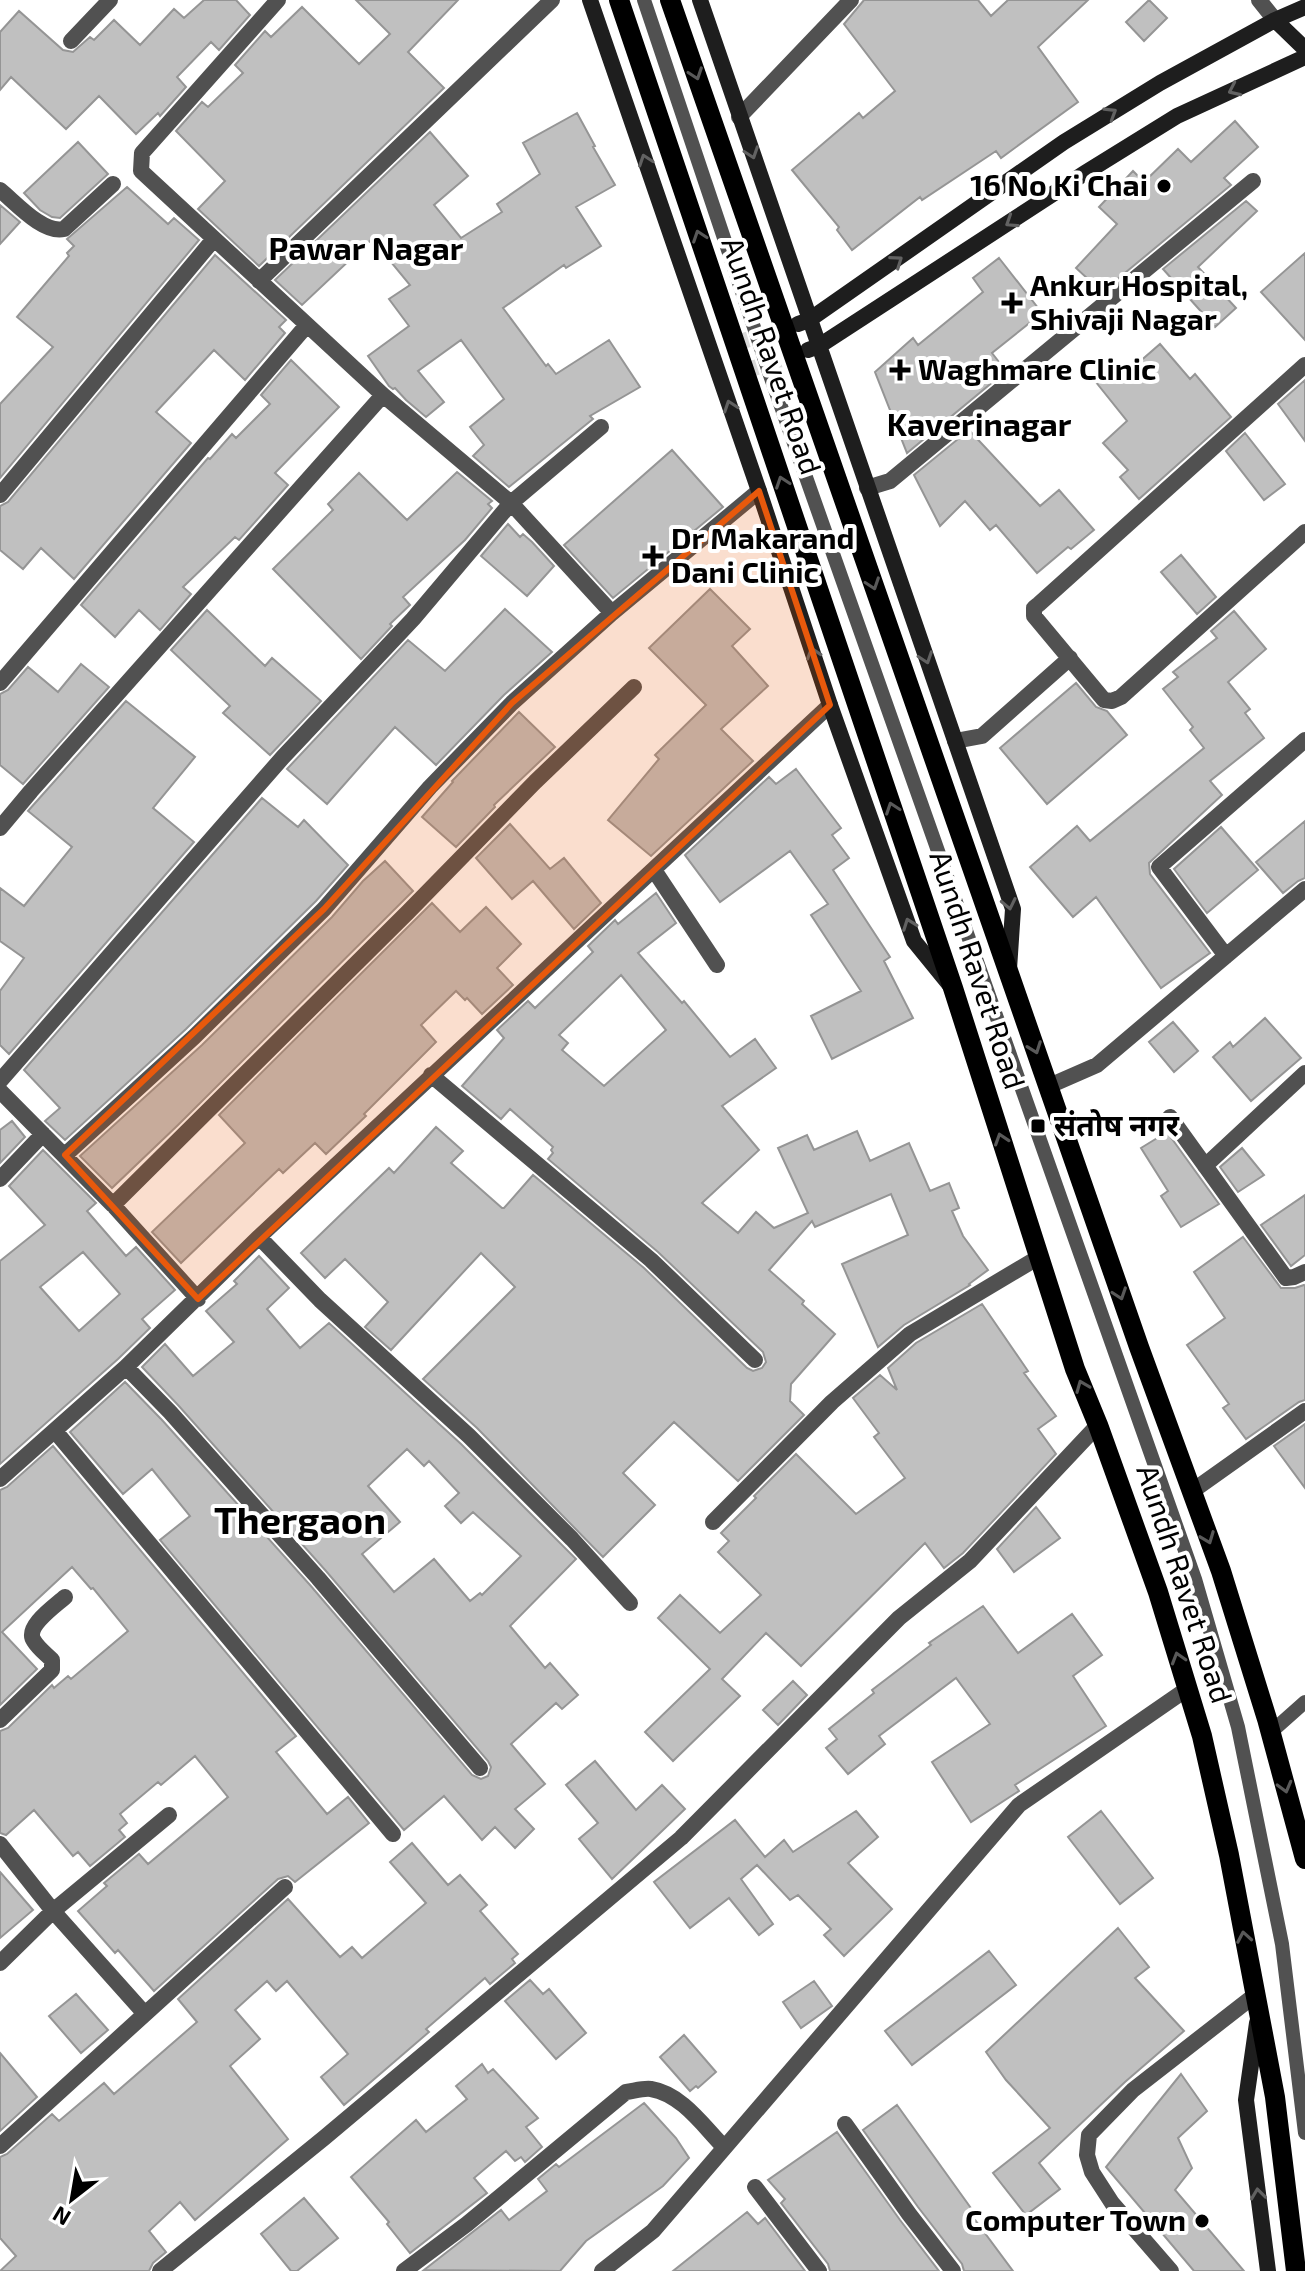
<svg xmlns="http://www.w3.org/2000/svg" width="1305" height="2271" viewBox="0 0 1305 2271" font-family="'Exo 2','Noto Sans Devanagari',sans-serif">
<rect width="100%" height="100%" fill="#fff"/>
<path fill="#c0c0c0" stroke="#959595" stroke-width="2" fill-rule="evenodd" d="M204,0h32l14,15 -31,35 -8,-8 -34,35 9,10 -26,29 -2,-3 -22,21 -37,-38 -33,33 -55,-52 -11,13v-58l19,-21 44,39 10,2 17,-15 4,3 20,-20 26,25 34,-36 10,9z
M356,0h102l-50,52 36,36 -185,178 -61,-57 27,-28 -49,-50 26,-29 6,5 35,-34 -8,-8 30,-34 6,6 31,-30 57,57 31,-30z
M864,0h114l13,16 17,-16h80l-50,47 40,55 -77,56 -5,-7 -74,49 -2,-3 -68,53 -15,-20 2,-3 -47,-57 67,-57 4,5 32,-27 -51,-67z
M1149,0l18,18 -23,23 -18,-19z
M577,113l18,33 -2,1 22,38 -39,22 25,39 -35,22 -2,-3 -61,43 43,58 2,-2 8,10 53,-34 31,47 -50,29 3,3 -84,68 -36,-31 11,-11 -14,-18 34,-28 -43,-59 -43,31 26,31 -18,15 -20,-17 -11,-12 -2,1 -4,-3 -21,-30 41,-30 -20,-27 21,-14 -38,-46 -70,66 -27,-25 155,-148 38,44 -34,29 27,33 41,-26 -5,-8 43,-30 -17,-31z
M1235,121l23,26 -34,31 7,7 -129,107 -26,-24 41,-44 -18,-17 34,-36 11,11 34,-33 13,13z
M78,142l30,32 -48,44 -8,-1 -12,-7 -16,-17z
M127,187l41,37 6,-6 25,22 -199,238v-74l53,-57 -36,-30 52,-61 -2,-3 7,-7 -7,-7z
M1246,201l11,10 -59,56 38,41 -21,19 -52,-58z
M0,205l20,17 -20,22z
M1305,253v87l-44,-48z
M215,255l71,65 -7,7 6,6 -40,47 -31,-30 -58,62 35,31 -117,136 -33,-31 -18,21 -23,-19v-44l8,-4z
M999,258l43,55 -50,40 14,18 -99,82 -32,-81 38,-34 5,7 65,-53 -10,-14z
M1160,344l30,35 5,-5 36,43 -92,82 -19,-22 8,-7 -25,-27 24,-22 -36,-45 18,-15 13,16z
M291,360l48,47 -64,66 13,12 -49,55 -4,-3 -52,50 8,7 -31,36 -21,-20 -24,27 -34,-32 127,-147 2,1 22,-25 4,4 34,-34 -9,-9z
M1305,380v61l-27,-37z
M969,430l71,76 19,-16 35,40 -23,19 -3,-2 -31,26 -41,-48 -6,5 -25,-29 -25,25 -26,-51z
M1245,433l40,51 -21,16 -38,-49z
M672,450l51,57 -110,91 -49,-53z
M457,472l35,29 -4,3 4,4 -27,32 -62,57 7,8 -20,19 2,2 -31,33 -88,-90 60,-59 -5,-6 31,-31 48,47z
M508,524l12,13 3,-3 9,8 22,24 -27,30 -46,-40z
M1181,555l35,42 -19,17 -36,-42z
M710,589l40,40 -18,17 36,40 -47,43 32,32 -102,95 -43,-36 51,-61 -4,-4 51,-50 -57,-57z
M505,609l47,43 -48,43 -68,70 -41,-38 -68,77 -40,-35 121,-129 37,31z
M207,610l58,56 7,-8 49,43 -51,54 -47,-42 7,-7 -59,-56z
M1234,611l32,38 -38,33 22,27 -5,4 19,25 -54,43 12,14 -73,68 1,11 60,79 -49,35 -65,-91 -23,20 -43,-50 47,-41 13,15 114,-93 -14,-18 3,-3 -30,-38 15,-12 -5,-5 44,-34 -6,-7z
M81,664l28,23 -86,97 -23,-19v-71l8,-4 20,-23 30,25z
M1076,683l20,24 11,4 20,24 -80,69 -47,-56z
M126,701l69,56 -42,51 41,34 -185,212 -9,-9v-54l24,-33 -24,-17v-53l24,18 48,-59 -44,-36z
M519,712l36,35 -61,58 1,2 -39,40 -34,-30 31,-35 -1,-1z
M796,769l45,59 -9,7 17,23 -16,12 57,87 -6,4 29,57 -81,41 -21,-43 50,-25 -50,-76 17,-11 -38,-53 -70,51 -35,-47 84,-78 7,7z
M262,798l36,29 6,-7 44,45 -32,36 -130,128 -121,111 -20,-19 15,-13 -36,-38z
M1305,821v57l-7,3 -15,12 -27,-31z
M510,824l40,45 14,-11 37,45 -27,26 -41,-48 -21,18 -36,-41z
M1221,827l37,43 -51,43 -33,-44z
M385,861l28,30 -235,234 -66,63 -32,-32 122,-111 130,-128 31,-36z
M656,893l20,30 -38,30 44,50 2,-2 46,56 25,-18 21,29 -54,38 37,44 -57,53 36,30 18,-21 18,16 34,-15 -30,-65 29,-13 7,15 43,-19 13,30 39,-18 21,48 19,-8 10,25 -7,3 11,25 25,34 -19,14 1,1 -66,40 -26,22 -36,-83 66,-29 -17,-41 -76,33 -3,-6 -43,49 35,31 -2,3 33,30 -44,50 -1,17 14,14 -66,66 -64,-59 -51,51 32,32 -52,52 -126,-129 -54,-49 92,-92 -34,-34 -90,97 -26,-23 23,-25 -43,-43 -20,19 -24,-25 88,-85 5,5 42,-46 27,24 -12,12 51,45h2l29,-33 111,93 103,100 6,3 9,-3 4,-6 -3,-10 -105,-100 -110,-93 5,-6 -2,-3 2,-3 -43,-38 -9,10 -39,-33 42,-48 -7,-8 31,-29 7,7 58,-56 -5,-6 27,-26 3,4zM621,975l45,55 -62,56 -42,-36 6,-7 -9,-8z
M432,903l28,29 26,-25 35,37 -24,24 16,17 -31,29 -15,-16 -2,2 -9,-9 -35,34 15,17 -72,72 2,2 -40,38 -11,-11 -32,30 -4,-4 -98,94 -29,-31 93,-89 -26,-28z
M1265,1018l36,40 -50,43 -38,-44 17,-15 3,5z
M1173,1022l25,29 -24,21 -25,-30z
M12,1121l13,16 -25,26v-33z
M1167,1132l52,72 -38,23 -20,-31 7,-5 -27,-43z
M1242,1148l22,27 -26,17 -18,-25z
M43,1150l53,53 -9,8 39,45 10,-9 39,43 -33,29 8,9 -32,31 -118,105v-203l45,-36 -36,-39zM83,1252l37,42 -41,37 -39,-44z
M1305,1195v60l-14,11 -30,-41z
M1243,1237l38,51h14l9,-3 1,1v114l-6,2 -53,37 -23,-31 6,-4 -42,-59 38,-27 -31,-46z
M259,1256l30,32 -22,21 33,39 29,-25 132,121 115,115 -66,67 35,42 5,-5 28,32 -16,14 -6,-6 -45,41 34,40 -30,25 19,20 -19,19 -20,-21 -13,13 -38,-44 -40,34 -244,-290 30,-24 -38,-47 -29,25 -53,-62 55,-50 37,38 148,165 162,190 9,4 7,-3 3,-9 -3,-6 -162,-190 -148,-166 -36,-38 23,-23 28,32 41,-34 -28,-31 31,-27 -3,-3zM407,1449l17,17 5,-5 30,32 -14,13 16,17 12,-11 48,44 -39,39 -2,-2 -10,8 -36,-42 -40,33 -32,-38 38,-32 -32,-36z
M982,1304l46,67 -4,2 32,43 -18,13 18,25 -93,99 -19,15 -19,-25 -124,123 -35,-33 -44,46 18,17 -67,65 -28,-29 65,-63 -52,-51 22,-23 40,38 41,-38 -43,-43 11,-11 -8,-8 35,-35 -2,-2 42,-42 60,60 49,-36 -31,-41 5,-4 -26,-35 27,-23 17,15 -9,-22 28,-25z
M1305,1424v64l-31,-42z
M53,1446l243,290 -20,16 51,62 21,-17 21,26 -74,59 -7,-6 -10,3 -124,112 -36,-41 -3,3 -37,-42 29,-25 -3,-3 35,-29 9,10 80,-67 -33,-41 -34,29 -3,-3 -38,32 7,9 -8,7 6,7 -35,29 -12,-14 -5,4 -39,-46 -28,25 -6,-2v-102l8,-3 44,-43 2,3 14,-12 3,3 57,-48 -35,-43 -2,1 -19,-22 -70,65 35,37 -37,36v-215l7,-3z
M1036,1507l24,31 -46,34 -17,-23z
M983,1606l35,47 54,-39 30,41 -29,21 33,50 -91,59 4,6 -48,31 -39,-60 58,-38 -34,-46 -77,58 6,8 -37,30 -22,-26 11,-9 -8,-10 45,-36 -2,-3 59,-45 -2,-2z
M793,1681l14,14 -29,30 -15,-15z
M595,1761l41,49 26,-25 23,24 -73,70 -33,-40 19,-16 -32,-38z
M856,1811l22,26 -30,26 44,46 -48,47 -20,-21 7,-6 -33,-34 -8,5 -33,-35 -16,14 32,45 -14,11 -30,-37 -39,30 -36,-46 81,-62 30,37 19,-17 9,12z
M1101,1811l52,67 -33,26 -52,-67z
M412,1843l36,42 12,-10 27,30 -7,6 38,43 -6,5 3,4 -25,21 -5,-6 -59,51 3,3 -85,73 -23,-28 27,-23 -61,-73 -11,10 -9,-10 -32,29 25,29 -30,27 58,73 -93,81 -15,-18 -31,29 17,21 -13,11 -4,8h-149l16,-15 -16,-18v-81l7,-3 45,-40 7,7 45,-38 10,11 83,-72 -19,-23 110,-100 52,58 12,-10 10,11 64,-55 -36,-41z
M0,1872l33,38 -33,28z
M1118,1928l31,39 -14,11 49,53 -59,51 -86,81 21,26 -34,26 -33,-42 57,-45 -44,-48 -20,-28z
M989,1951l27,34 -104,80 -27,-34z
M530,1980l13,14 6,-5 37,44 -30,26 -51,-58z
M814,1981l18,25 -31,22 -18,-26z
M76,1994l32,36 -27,23 -32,-37z
M684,2035l32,37 -18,16 -2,-2 -6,5 -30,-34z
M0,2053l37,44 -37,34z
M482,2064l6,9 5,-4 45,49 -12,9 16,20 -17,15 -4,-5 -6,4 -9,-10 -32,27 13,15 -77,60 -23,-29 2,-2 -38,-45 65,-57 10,12 41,-33 -11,-13z
M1181,2074l26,37 -29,27 14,30 -17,22 69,81h-50l-88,-104z
M644,2103l32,35 13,20 -26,28 -77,55 -26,30 -136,-1 77,-60 8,10 38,-29 -9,-12 18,-15 3,3z
M897,2105l76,106 -3,2 43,58h-49l-2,-7 -44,-57 -55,-77z
M837,2132l63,88 39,51h-109l-2,-7 -47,-61 4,-4 -17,-19z
M304,2198l34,40 -41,33h-6l-30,-37z
M747,2212l11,12 7,-6 40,53h-132z"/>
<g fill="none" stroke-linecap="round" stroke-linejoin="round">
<path stroke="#d9d9d9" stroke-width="16" stroke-dasharray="16 8" stroke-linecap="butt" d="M733,344l63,-19
M742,372l61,-20"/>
<path stroke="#515151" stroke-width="14" d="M644,0l127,378 424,1201 43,148 44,217 23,189
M1270,1733l35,-31"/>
<path stroke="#515151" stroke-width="16" d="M278,0l-136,153 -1,18 242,224 128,108 101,110
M1259,0l16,20
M71,41l39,-41
M739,117l112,-117
M0,190c16,13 43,44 64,39l49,-45
M259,281l293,-281
M1305,365l-266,239 -5,4v8l70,84 8,1 9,-4 184,-165
M867,488l23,-7 363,-300
M0,495l214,-256
M0,683l307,-358
M955,741l27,-5 88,-78
M0,828l31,-37 352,-396
M654,870l63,95
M1226,956l-67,-89 146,-127
M431,1075l220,185 104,100
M0,1081l283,-324 130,-138 98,-116 90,-76
M1049,1086l48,-21 208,-176
M0,1091l113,114 85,94
M1170,1117l116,161 8,-1 11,-5
M65,1155l129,-118 130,-128 106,-122 82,-84 100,-90 147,-122
M1205,1166l100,-93
M0,1179l43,-45
M113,1205l295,-293 127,-130 99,-95
M259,1237l61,63 149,136 103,103 58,64
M126,1367l44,45 148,166 162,190
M55,1431l338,403
M0,1479l126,-112 133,-130 571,-532
M1191,1492l114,-81
M713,1522l119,-120 78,-68 129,-77
M0,1720l52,-50v-10c-6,-6 -14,-12 -18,-19 -10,-14 21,-35 31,-44
M0,1844l53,67 92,103 -145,132
M0,1963l53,-52 116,-96
M145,2014l140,-127
M845,2124l64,90 44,57
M755,2187l64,84
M160,2271l164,-133 357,-300 218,-220 71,-57 128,-136
M404,2271l63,-47 159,-132c8,-1 17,-4 25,-3 31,5 53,38 73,58
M602,2271l51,-40 366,-426 168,-116
M1171,2271l-59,-68 -20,-31 -5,-17 2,-20 44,-45 122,-95"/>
<path stroke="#1e1e1e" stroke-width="16" d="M590,0l169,491 71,214 84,236 35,43
M700,0l313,909 -4,60
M1275,20l30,29
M798,324l11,-4 255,-178 96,-59 115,-63 30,-13
M808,350l11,-4 266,-173 92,-57 128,-59
M1257,2023l-11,77 22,171"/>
<path stroke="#000" stroke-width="20" d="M619,0l334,988 122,381 23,56 60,167 44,144 27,119 46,242 21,174
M670,0l469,1347 82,224 46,148 38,140"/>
</g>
<defs><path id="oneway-chevron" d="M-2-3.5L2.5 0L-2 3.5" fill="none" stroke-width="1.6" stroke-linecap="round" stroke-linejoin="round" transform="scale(2)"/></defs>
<g stroke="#595959">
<use href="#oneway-chevron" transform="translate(696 74) rotate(71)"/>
<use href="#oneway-chevron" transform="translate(699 236) rotate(-109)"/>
<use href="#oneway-chevron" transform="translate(782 482) rotate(-109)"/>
<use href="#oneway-chevron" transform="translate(873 584) rotate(71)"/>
<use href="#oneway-chevron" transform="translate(892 808) rotate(-109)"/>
<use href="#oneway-chevron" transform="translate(1035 1048) rotate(70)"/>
<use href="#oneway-chevron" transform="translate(1001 1139) rotate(-108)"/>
<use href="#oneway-chevron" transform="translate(1120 1294) rotate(71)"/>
<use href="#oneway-chevron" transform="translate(1082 1386) rotate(-112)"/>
<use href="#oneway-chevron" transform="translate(1208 1538) rotate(69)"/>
<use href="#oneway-chevron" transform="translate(1178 1658) rotate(-107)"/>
<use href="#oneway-chevron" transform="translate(1285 1787) rotate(75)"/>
<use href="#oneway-chevron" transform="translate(1244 1937) rotate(-100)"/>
</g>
<g stroke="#626262">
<use href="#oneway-chevron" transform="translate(1234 90) rotate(155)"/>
<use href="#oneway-chevron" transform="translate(1111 113) rotate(-32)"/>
<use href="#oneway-chevron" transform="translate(752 153) rotate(71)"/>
<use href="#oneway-chevron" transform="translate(645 160) rotate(-109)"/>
<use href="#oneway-chevron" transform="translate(1011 222) rotate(147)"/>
<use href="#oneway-chevron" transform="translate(897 261) rotate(-35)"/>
<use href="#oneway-chevron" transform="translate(730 406) rotate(-109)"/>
<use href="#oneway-chevron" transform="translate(813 653) rotate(-108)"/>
<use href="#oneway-chevron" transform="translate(926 658) rotate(71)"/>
<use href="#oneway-chevron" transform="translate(1009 904) rotate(78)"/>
<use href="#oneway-chevron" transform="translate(909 924) rotate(-110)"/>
<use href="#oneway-chevron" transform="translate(1258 2194) rotate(-97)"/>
</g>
<path fill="#e8590c" fill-opacity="0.2" stroke="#e8590c" stroke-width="6" stroke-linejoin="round" d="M759,491l71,214 -632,594 -133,-144 259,-246 188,-206z"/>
<g fill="#000" stroke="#fff" stroke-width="3">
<circle cx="1164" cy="186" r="8"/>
<path d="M1008 291h8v8h8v8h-8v8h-8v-8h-8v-8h8z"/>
<path d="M896 358h8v8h8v8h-8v8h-8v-8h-8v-8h8z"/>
<path d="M649 544h8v8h8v8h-8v8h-8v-8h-8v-8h8z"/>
<rect x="1030" y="1118" width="16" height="16" rx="4"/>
<circle cx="1202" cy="2221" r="8"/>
</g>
<g text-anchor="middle" stroke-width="8" stroke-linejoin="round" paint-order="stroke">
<g font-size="30" font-weight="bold" fill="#000" stroke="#fff" text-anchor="start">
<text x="1148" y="196" text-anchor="end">16 No Ki Chai</text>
<text x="1030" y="296">Ankur Hospital,<tspan x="1030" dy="34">Shivaji Nagar</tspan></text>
<text x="918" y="380">Waghmare Clinic</text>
<text x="671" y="549">Dr Makarand<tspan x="671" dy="34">Dani Clinic</tspan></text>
<text x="1054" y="1136">संतोष नगर</text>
<text x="1186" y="2231" text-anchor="end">Computer Town</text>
</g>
<g font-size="30" fill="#000" stroke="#fff">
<text transform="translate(771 356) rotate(71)" y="10">Aundh Ravet Road</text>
<text transform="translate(977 970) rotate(72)" y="10">Aundh Ravet Road</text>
<text transform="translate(1184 1584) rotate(72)" y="10">Aundh Ravet Road</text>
</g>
<g font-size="32" font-weight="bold" fill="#000" stroke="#fff">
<text x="366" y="260">Pawar Nagar</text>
<text x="979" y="436">Kaverinagar</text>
</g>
<g font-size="38" font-weight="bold" fill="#000" stroke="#fff">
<text x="300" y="1534">Thergaon</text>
</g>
</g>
<g transform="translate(72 2199) rotate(211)" stroke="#ffffff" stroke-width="6" paint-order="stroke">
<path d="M0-6L14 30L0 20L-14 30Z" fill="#000000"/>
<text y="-12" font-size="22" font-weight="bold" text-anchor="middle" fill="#000000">N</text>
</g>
</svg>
